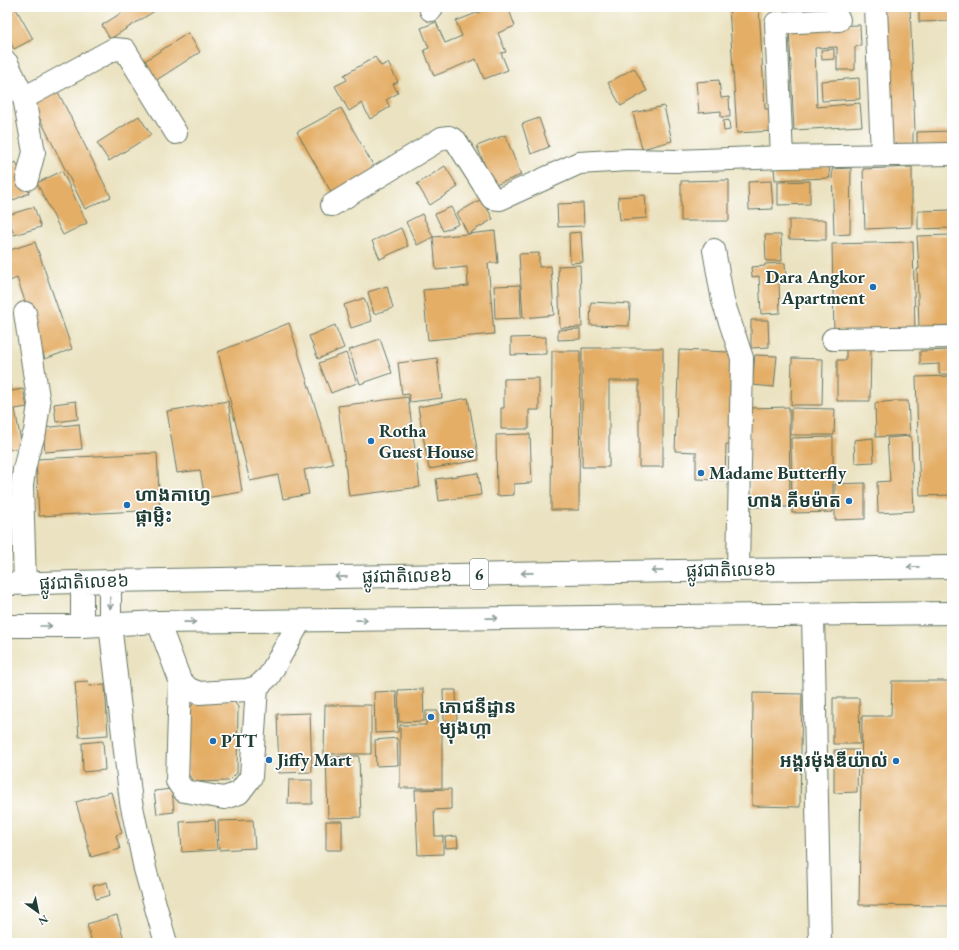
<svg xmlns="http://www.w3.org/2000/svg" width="959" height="950" viewBox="0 0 959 950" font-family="'EB Garamond','Noto Sans Khmer',serif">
<rect width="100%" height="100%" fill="#fff"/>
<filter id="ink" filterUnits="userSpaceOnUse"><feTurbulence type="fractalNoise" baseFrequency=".025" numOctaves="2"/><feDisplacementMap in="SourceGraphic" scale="8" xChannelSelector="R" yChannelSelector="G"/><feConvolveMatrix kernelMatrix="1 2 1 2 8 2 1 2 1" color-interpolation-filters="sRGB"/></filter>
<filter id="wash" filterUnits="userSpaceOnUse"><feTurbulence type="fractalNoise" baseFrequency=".012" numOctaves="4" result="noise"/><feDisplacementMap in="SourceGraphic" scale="16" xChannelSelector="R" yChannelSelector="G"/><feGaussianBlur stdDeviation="0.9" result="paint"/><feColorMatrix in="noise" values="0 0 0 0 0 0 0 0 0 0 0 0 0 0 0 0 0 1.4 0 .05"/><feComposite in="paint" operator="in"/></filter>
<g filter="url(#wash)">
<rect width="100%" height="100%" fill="#eae2c0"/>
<g id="blocks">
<path fill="#e4ae66" d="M7,7h8l18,32 -19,10 -7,-13z
M131,7h30l-51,32 -8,-14z
M492,7h16l7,19 -17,7 8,19 -5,1 7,17 -24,9 -8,-20 -42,17 -10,-26 5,-2 -8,-20 15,-6 9,21 17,-7 -6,-15z
M729,7h30l6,102h7l1,22 -36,2z
M789,7h23v1l-23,1z
M880,7h30l5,123 -2,1v14l-26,2z
M919,7h33v14l-33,1z
M860,25l1,21 -6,1v23h-18v-23l-22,1 2,59 43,-4 2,23 -68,4 -5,-103z
M188,33l12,19 -45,29 -12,-19z
M834,49v10l-12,1 -1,-10z
M375,57l6,9 7,-3 10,19 -5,2 5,9 -12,7 4,7 -20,12 -8,-16 -13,8 -14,-25 12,-6 -3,-5z
M634,68l13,23 -26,15 -13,-23z
M859,78l1,21 -38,2 -1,-20z
M719,80l2,18 8,-1 1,20h-9v-6l-22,2 -3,-31z
M58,92l53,105 -26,12 -52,-104z
M664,106l8,35 -30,8 -9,-36z
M341,108l37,66 -43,25 -38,-67z
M139,116l12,19 -42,26 -12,-18z
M539,118l10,29 -18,7 -9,-30z
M729,120l1,10 -6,1 -1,-10z
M952,131v18l-35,1v-18z
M505,135l16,40 -28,11 -16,-40z
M16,162l13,31 -22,10v-37z
M445,166l13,21 -28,18 -13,-21z
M829,166l1,12 -55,2 -1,-12z
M912,167v60l-47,2 -2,-60z
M851,168l-1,66 -16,1 -2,-66z
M62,171l25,52 -24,12 -26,-52z
M729,180v41h-48v-40z
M771,181l2,28 -24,1 -1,-28z
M810,181v23l-32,1v-23z
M645,195l2,23 -27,2 -2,-23z
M482,199l11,20 -25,15 27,-3 3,32h-10l6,71 -66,6 -5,-50 45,-4 -1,-19 -31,3 -3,-33 -16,8 -11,-23 16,-8 11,23 35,-3 -11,-21z
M583,203l1,23 -26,1 -1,-23z
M34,207l7,20 -27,8 -6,-20z
M451,207l8,17 -16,7 -8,-17z
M952,210v18l-34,1v-18z
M789,220h37v20l-37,-1z
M401,228l7,18 -28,13 -8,-18z
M581,232l2,30 -13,1 -1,-30z
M765,235h16l1,26h-16z
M952,235v90l-33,2 -2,-58h2l-2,-33z
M35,242l37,107 -27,10 -28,-81 -10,4v-31z
M913,242l2,88 -81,3 -2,-89z
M539,253v14l12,-1 3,49 -31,3 -4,-64z
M785,263l1,18h-7l1,32 -19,1 -2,-38 -7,1 -1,-10 14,-1v-2z
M580,265l2,62 -22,1 -2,-62z
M520,285l1,33 -26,1 -1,-33z
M387,286l6,22 -19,6 -6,-22z
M364,298l8,23 -21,7 -7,-23z
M591,302l39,2 -1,22 -39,-1z
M751,320h17l1,27 -18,1z
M289,323l44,141 -29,6 5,24 -26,5 -5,-24 -28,6 -32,-129z
M335,325l9,23 -26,11 -9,-23z
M580,329v10l-22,1v-10z
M546,337v17l-35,1v-17z
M380,339l12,34 -32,11 -11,-34z
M582,348h81v119h-24v-86h-30v86h-27z
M846,349h25l-1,52h-33v-41h9z
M679,350l50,2 9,3 -3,90 -9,-1 -1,36 -29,-1v-27l-21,-1z
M952,350v24h-13v-10l-19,1v-14z
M552,351h28l-1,159h-28z
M346,353l11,30 -26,10 -12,-30z
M755,355l22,1 -3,31 -22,-2z
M437,358l5,40 -32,4 -1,-8 -7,1 -4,-32z
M792,358l31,1 -1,46h-31z
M952,376v119l-32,1 -4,-119z
M539,378v32h-10v19h-28v-21h3v-29z
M10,383l1,8 12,-2 4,18 -12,2 7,38 -15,3v-66z
M408,397l12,90 -71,9 -11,-90z
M468,398l11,62 -50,9 -11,-62z
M76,401l2,18 -22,3 -2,-18z
M228,401l14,91 -37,6 -5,-28 -23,3 -10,-62z
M894,401h14l2,34 -34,2 -1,-34z
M789,407l1,100h-40l-1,-99z
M791,408l44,1 -1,26h-43z
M79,424l3,25 -37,3 -2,-24z
M530,434l2,49 -18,1v11l-17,1 -1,-61z
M911,436l3,75 -36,2 -1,-31 13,-1 -3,-43z
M833,437v75l-41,1 -1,-75z
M873,438l1,24 -19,1 -1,-23z
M157,453l3,57 -121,6 -3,-57z
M478,473l3,22 -42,6 -3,-22z
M865,483v36l-30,1v-36z
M88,681l1,5 16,-1 3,50 -29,2 -4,-55z
M892,681h60l-1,36h1v189l-93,-1 3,-189h29z
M423,689l1,32 -25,1 -1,-32z
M443,690h13l1,31h-13z
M396,691l2,41 -23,1 -1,-41z
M753,693l49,1 -2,113 -48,-1z
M833,698h26l1,46h-27z
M196,700h37l5,7 -1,66 -8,8 -35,1 -6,-8 1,-65z
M325,705h46v49h-47z
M426,711h12v14h4v63h-42v-63h26z
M310,713l2,59 -33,1 -2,-59z
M397,738l1,27 -22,1 -1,-26z
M103,741l2,29 -22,2 -1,-29z
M834,750h24l-1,42 -23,1z
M359,756l2,61 -33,1 -2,-61z
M289,780h23v24h-24z
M172,789l2,23 -17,2 -3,-23z
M451,789v20l-17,1 1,26h8v18l-25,1 -3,-65z
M111,792l11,41 -6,2 4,14 -29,8 -15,-55z
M215,820l2,30 -35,2 -2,-30z
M253,820l2,28 -36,2 -1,-29z
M326,821h16v29h-16z
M457,836l1,11 -12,1 -1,-11z
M107,882l3,13 -14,4 -3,-13z
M117,915l8,28h-33l-5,-19z"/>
</g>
</g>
<g filter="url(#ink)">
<use href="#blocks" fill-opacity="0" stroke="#667765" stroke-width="1"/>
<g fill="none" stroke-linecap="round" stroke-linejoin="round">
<defs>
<path id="minor" d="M430,7l1,3
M876,7l6,148
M7,63l17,35 10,54 -7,27
M24,98l90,-49 11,1 51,83
M782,157l-6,-134 63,-3
M332,205l110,-67 7,-1 7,4 36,57 8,1 79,-36 49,-3 48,1 106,-4 170,-3
M714,250l9,51 19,57 -4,212
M833,339l119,-2
M25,584l-3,-98 2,-16 4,-18 7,-20 4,-28 -14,-91
M813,615l7,328
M158,622l22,58 9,9 10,4 47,-3 11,-3 12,-11 31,-55
M110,624l21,178 14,67 21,74
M180,680l-3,101 7,10 40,7 15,-5 12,-16 6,-90"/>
<path id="major" d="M110,581v43
M82,582v44
M7,584l103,-3 628,-11 214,-3
M7,626h75l76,-4 794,-9"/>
</defs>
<use href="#minor" stroke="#667765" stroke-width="24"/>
<use href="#major" stroke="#667765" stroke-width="24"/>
<use href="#minor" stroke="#fff" stroke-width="22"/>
<use href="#major" stroke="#fff" stroke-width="22"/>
</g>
<defs><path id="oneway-shaft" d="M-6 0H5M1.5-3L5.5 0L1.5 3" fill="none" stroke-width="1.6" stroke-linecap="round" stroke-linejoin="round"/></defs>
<g stroke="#8f9e9a">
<use href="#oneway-shaft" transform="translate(913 567) rotate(179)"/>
<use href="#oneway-shaft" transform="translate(657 571) rotate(179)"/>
<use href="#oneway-shaft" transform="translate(527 573) rotate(179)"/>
<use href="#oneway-shaft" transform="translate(341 577) rotate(179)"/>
<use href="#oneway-shaft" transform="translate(110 603) rotate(90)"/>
<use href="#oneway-shaft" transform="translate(492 618) rotate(-1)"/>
<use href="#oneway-shaft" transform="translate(362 620) rotate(-1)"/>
<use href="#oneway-shaft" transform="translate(190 622) rotate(-1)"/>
<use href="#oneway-shaft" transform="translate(46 626)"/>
</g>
</g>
<g fill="#1f6fb2" stroke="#fff" stroke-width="1.5">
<circle cx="873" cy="287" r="4"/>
<circle cx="371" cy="441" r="4"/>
<circle cx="701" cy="473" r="4"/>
<circle cx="849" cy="501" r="4"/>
<circle cx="127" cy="505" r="4"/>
<circle cx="431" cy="717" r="4"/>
<circle cx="213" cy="741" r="4"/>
<circle cx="269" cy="760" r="4"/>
<circle cx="896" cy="761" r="4"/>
</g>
<g text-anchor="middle" stroke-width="3.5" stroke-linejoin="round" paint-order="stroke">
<rect fill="#fff" stroke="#627771" stroke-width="1" x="470" y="559" width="18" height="30" rx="3"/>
<g font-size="17" font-weight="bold" fill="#1f3d34">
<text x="479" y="580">6</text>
</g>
<g font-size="18" font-weight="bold" fill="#1f3d34" stroke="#fff" text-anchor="start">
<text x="865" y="283" text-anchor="end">Dara Angkor<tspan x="865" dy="21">Apartment</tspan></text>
<text x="379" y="437">Rotha<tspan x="379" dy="21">Guest House</tspan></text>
<text x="709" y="479">Madame Butterfly</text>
<text x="135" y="501">ហាងកាហ្វេ<tspan x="135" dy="21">ផ្កាម្លិះ</tspan></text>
<text x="841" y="507" text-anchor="end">ហាង គីមម៉ាត</text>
<text x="439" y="713">ភោជនីដ្ឋាន<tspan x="439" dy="21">ម្យុងហ្កា</tspan></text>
<text x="221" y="747">PTT</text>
<text x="277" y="766">Jiffy Mart</text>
<text x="888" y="767" text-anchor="end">អង្គរម៉ុងឌីយ៉ាល់</text>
</g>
<g font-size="18" fill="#1f3d34" stroke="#fff">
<text transform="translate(731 570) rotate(-1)" y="6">ផ្លូវជាតិលេខ៦</text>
<text transform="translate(407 576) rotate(-1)" y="6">ផ្លូវជាតិលេខ៦</text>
<text transform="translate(84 582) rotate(-2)" y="6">ផ្លូវជាតិលេខ៦</text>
</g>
</g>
<rect width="959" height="950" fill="none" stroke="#fff" stroke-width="24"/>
<g transform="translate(38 912) rotate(147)" stroke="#ffffff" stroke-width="3" paint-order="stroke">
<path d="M0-3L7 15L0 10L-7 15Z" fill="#1f3d34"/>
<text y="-6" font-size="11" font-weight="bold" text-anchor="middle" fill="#1f3d34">N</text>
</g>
</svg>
